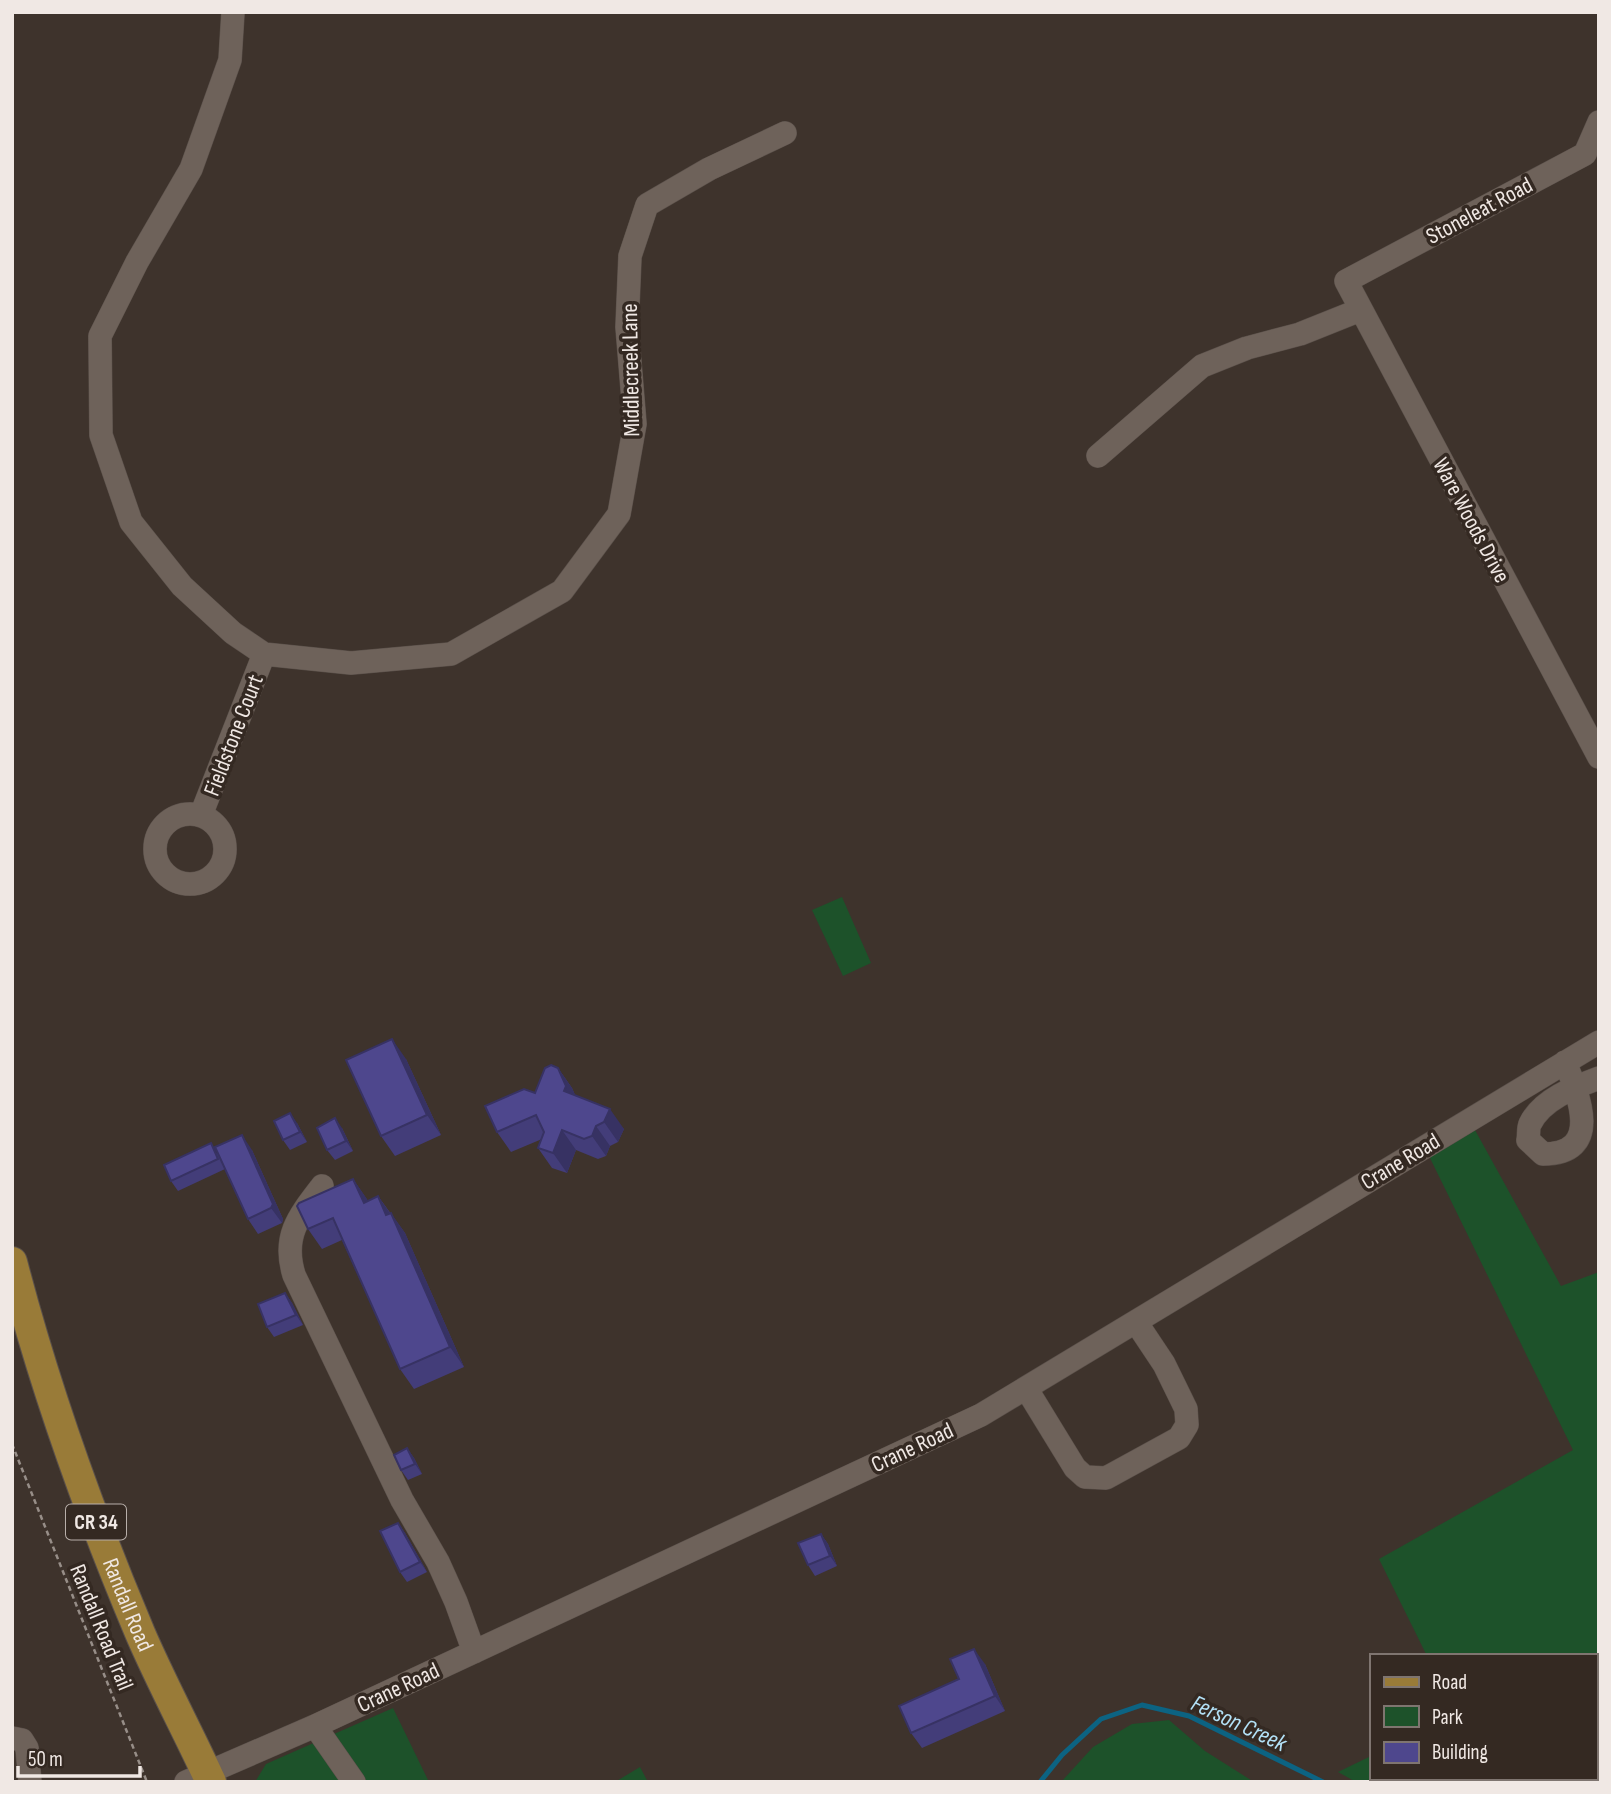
<svg xmlns="http://www.w3.org/2000/svg" width="1611" height="1794" viewBox="0 0 1611 1794" font-family="'Sofia Sans Condensed',sans-serif">
<rect width="100%" height="100%" fill="#3e332c"/>
<path fill="#1d522a" d="M842,897l29,66 -28,13 -31,-66z
M1475,1130l86,156 38,-14v510h-243l-18,-10 33,-16v22h224v-122h-168l-48,-97 194,-109 -144,-294z
M393,1708l36,74h-174l11,-18z
M1169,1720l36,31 49,31h-193l32,-35 39,-23z
M640,1767l8,15h-33z"/>
<g fill="none" stroke-linecap="round" stroke-linejoin="round">
<path stroke="#0c6382" stroke-width="5" d="M1040,1782l22,-27 39,-36 41,-14 47,11 134,66"/>
<defs>
<path id="minor" d="M233,12l-3,48 -39,109 -54,93 -37,74 1,99 30,87 51,64 51,47 31,21 87,9 100,-9 111,-63 57,-77 16,-90 -8,-97 3,-71 17,-51 62,-36 76,-36
M1599,122l-14,32 -239,127 253,476
M1098,456l104,-90 45,-18 53,-14 60,-24
M155 849a35 35 0 1 1 70 0a35 35 0 1 1-70 0Z
M201,815l63,-161
M1565,1062c14,34 38,92 -22,92l-15,-14c1,-4 0,-12 2,-16 12,-25 45,-37 69,-46
M322,1186c-23,30 -40,50 -28,89l108,225 36,62 18,40 18,50
M1026,1388l49,80 10,9 21,1 73,-40 8,-13 -1,-16 -22,-45 -28,-42
M315,1726l39,56
M12,1738l10,2 5,8 3,34
M186,1782l129,-56 666,-311 618,-373"/>
<g id="major">
<path id="s1" d="M12,1262c33,127 77,250 128,371 22,51 48,99 71,149"/>
</g>
</defs>
<use href="#minor" stroke="#5a504a" stroke-width="24"/>
<use href="#major" stroke="#5a504a" stroke-width="32"/>
<path stroke="#978e88" stroke-width="2.5" stroke-dasharray="5 3.5" stroke-linecap="butt" d="M12,1444l135,338"/>
<use href="#minor" stroke="#6e625a" stroke-width="23"/>
<use href="#major" stroke="#997b38" stroke-width="30"/>
</g>
<path fill="#433d79" d="M406,1059l35,76 -46,21 -14,-20z
M558,1068l14,20 3,7 49,34 -6,13 -8,4 -4,10 -8,3 -22,-9 -9,23 -15,-5 -14,-20 4,-9 -31,13 -14,-20z
M297,1123l10,19 -17,8 -7,-10z
M342,1128l11,23 -18,9 -8,-10z
M252,1150l31,69 -1,4 -24,11 -10,-15 -23,-50 -47,22 -7,-10 46,-28z
M353,1179l15,22 10,-5 27,37 59,134 -50,22 -14,-20 -58,-129 -20,9 -14,-20z
M285,1293l7,10 11,22 -29,12 -7,-10z
M407,1448l7,10 8,16 -14,6 -7,-10z
M398,1523l7,10 22,39 -20,10 -7,-10z
M821,1534l7,10 9,22 -22,10 -7,-11z
M985,1664l20,47 -83,37 -11,-15 48,-54z"/>
<path fill="#373263" d="M392,1039l14,20 35,76 -14,-20z
M558,1068l14,20 8,18 -16,-15z
M610,1109l14,20 -6,13 -14,-20z
M290,1113l7,10 10,19 -7,-10z
M335,1118l7,10 11,23 -7,-10z
M596,1126l14,20 -4,10 -14,-20z
M562,1130l14,20 -9,23 -14,-20z
M242,1135l10,15 31,69 -1,4 -11,-15z
M353,1179l14,20 11,24 -14,-20z
M378,1196l14,20 -6,-1z
M391,1213l14,20 59,134 -14,-20z
M285,1293l7,10 11,22 -7,-10z
M407,1448l7,10 8,16 -7,-10z
M398,1523l7,10 22,39 -7,-10z
M821,1534l7,10 9,22 -7,-10z
M974,1649l11,15 20,47 -10,-15z"/>
<path fill="#4e478d" stroke="#373263" stroke-width="2" d="M392,1039l35,76 -46,21 -35,-76z
M551,1065l7,3 8,18 -2,5 46,18 -6,13 -8,4 -4,10 -8,3 -22,-9 -9,23 -15,-5 6,-16 -8,-17 -39,17 -12,-26 39,-17 11,4 10,-25z
M290,1113l10,19 -17,8 -9,-19z
M335,1118l11,23 -19,9 -10,-22z
M242,1135l31,69 -2,4 -23,11 -33,-72z
M211,1143l7,16 -47,22 -7,-16z
M353,1179l11,24 14,-7 8,19 5,-2 59,134 -50,22 -67,-151 -25,11 -11,-23 2,-3z
M285,1293l11,22 -29,12 -9,-23z
M407,1448l8,16 -14,6 -7,-15z
M398,1523l22,39 -20,10 -20,-41z
M821,1534l9,22 -22,9 -10,-22z
M974,1649l21,47 -84,37 -12,-27 60,-27 -9,-20z"/>
<g text-anchor="middle" stroke-width="7" stroke-linejoin="round" paint-order="stroke">
<rect fill="#342922" stroke="#b8afaa" stroke-width="2" x="66" y="1504.5" width="60" height="35" rx="5"/>
<g font-size="21" font-weight="bold" fill="#f0e8e4">
<text x="96" y="1529">CR 34</text>
</g>
<g font-size="23" fill="#f0e8e4" stroke="#342922">
<text transform="translate(1479 210) rotate(-28)" y="8">Stoneleat Road</text>
<text transform="translate(630 370) rotate(-91)" y="8">Middlecreek Lane</text>
<text transform="translate(1472 520) rotate(62)" y="8">Ware Woods Drive</text>
<text transform="translate(233 735) rotate(-69)" y="8">Fieldstone Court</text>
<text transform="translate(1400 1161) rotate(-31)" y="8">Crane Road</text>
<text transform="translate(912 1447) rotate(-25)" y="8">Crane Road</text>
<text dy="8" stroke="none"><textPath href="#s1" startOffset="362">Randall Road</textPath></text>
<text transform="translate(102 1627) rotate(68)" y="8">Randall Road Trail</text>
<text transform="translate(398 1687) rotate(-25)" y="8">Crane Road</text>
</g>
<g font-size="24" font-style="italic" fill="#b3e1f7" stroke="#342922">
<text transform="translate(1239 1723) rotate(25)" y="8">Ferson Creek</text>
</g>
</g>
<rect width="1611" height="1794" fill="none" stroke="#f0e8e4" stroke-width="28"/>
<rect x="1370" y="1654" width="228" height="126" fill="#342922" stroke="#7f7570" stroke-width="2"/>
<rect x="1384" y="1677" width="35" height="10" fill="#997b38" stroke="#7f7570" stroke-width="2"/>
<text x="1432" y="1689" font-size="21" fill="#f0e8e4">Road</text>
<rect x="1384" y="1706" width="35" height="21" fill="#1d522a" stroke="#7f7570" stroke-width="2"/>
<text x="1432" y="1724" font-size="21" fill="#f0e8e4">Park</text>
<rect x="1384" y="1742" width="35" height="21" fill="#4e478d" stroke="#7f7570" stroke-width="2"/>
<text x="1432" y="1759" font-size="21" fill="#f0e8e4">Building</text>
<path d="M18 1766v10h122v-10" fill="none" stroke="#f0e8e4" stroke-width="3.5"/>
<text x="28" y="1766" font-size="21" fill="#f0e8e4" stroke="#342922" stroke-width="5" paint-order="stroke">50 m</text>
</svg>
